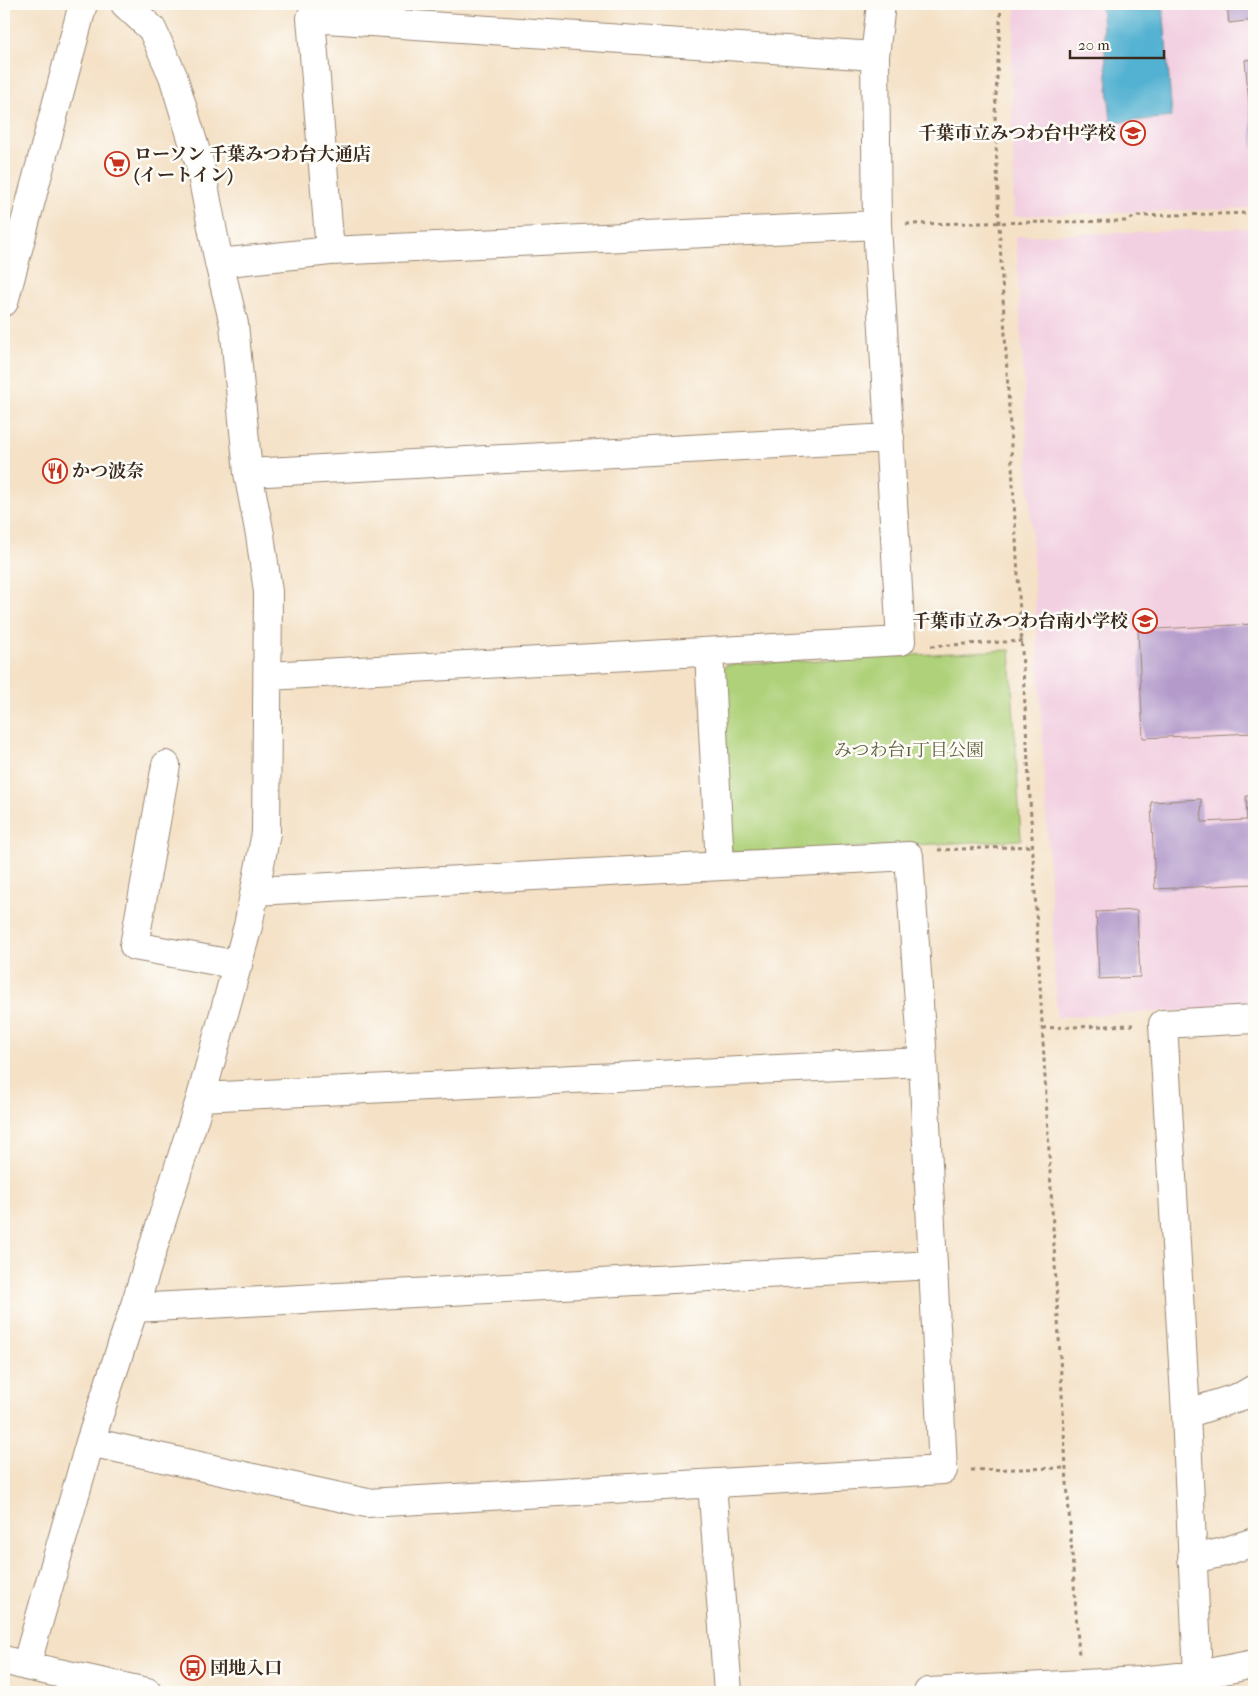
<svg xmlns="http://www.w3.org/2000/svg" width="1258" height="1696" viewBox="0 0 1258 1696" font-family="'IM FELL French Canon','Noto Serif JP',serif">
<rect width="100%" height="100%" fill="#fdfcf7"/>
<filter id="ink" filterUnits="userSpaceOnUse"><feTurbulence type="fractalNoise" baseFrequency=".02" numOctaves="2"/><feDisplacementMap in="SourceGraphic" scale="10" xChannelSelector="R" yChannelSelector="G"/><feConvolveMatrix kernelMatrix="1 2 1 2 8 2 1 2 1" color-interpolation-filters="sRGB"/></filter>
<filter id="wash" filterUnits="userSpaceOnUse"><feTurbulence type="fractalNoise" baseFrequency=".0096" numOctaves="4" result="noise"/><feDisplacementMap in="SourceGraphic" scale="20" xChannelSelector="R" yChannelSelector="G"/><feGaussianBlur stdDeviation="1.12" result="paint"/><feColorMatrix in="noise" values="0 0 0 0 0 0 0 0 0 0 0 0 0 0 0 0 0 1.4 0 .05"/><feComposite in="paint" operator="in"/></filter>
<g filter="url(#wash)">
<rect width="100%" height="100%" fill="#f4e1c6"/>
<path fill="#f2cfe1" d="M1017,4h237v204l-240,8 -3,-158z
M1254,228v779l-197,10 -41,-781z"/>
<path fill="#afd179" stroke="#757e4c" d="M1010,650l11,190 -284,13 -11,-8 -9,-169 9,-11z"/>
<path fill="#53b1d1" stroke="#476e78" d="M1111,4h52l9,113 -61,6 -10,-118z"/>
<g id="blocks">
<path fill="#b39acb" d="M1227,4h27v16l-25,3z
M1254,59v89h-1l-8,-88z
M1254,624v109l-111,5 -5,-108z
M1246,796h8v88l-99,5 -4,-87 50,-3 1,23 45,-2z
M1137,910l3,67 -41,2 -3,-67z"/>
</g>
</g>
<g filter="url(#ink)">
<use href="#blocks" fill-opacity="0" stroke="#988672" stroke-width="1"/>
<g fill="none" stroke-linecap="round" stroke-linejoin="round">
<defs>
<path id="minor" d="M316,4l-5,14 19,233
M311,18l564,38
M219,263l111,-12 547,-26
M4,302l79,-298
M248,473l642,-35
M709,652l11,214
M268,676l633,-35 -24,-416 -2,-169 6,-52
M166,765l-32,181 104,19
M201,1097l722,-35
M134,1308l799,-43
M1186,1414l56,-18 12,-7
M90,1442l277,61 576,-33 -20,-408 -14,-206 -654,35
M712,1484l16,208
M1192,1559l28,-6 34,-11
M4,1660l22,6 121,26
M26,1666l64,-224 44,-134 67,-211 47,-171 18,-93 2,-241 -8,-57 -12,-62 -14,-149 -15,-61 -19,-98 -27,-89 -21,-47 -27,-25
M1198,1675l-12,-261 -23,-390 91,-5
M928,1692l212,-11 58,-6 56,-11"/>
</defs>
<use href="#minor" stroke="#988672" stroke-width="30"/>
<path stroke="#988672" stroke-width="3" stroke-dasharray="4 4" stroke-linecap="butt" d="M1001,4l-6,110 4,109 67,1245 13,188
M906,224l219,-3 12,-5 117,-3
M931,646l92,-5
M938,850l95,-4
M1042,1028l91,-3
M971,1470l95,-2"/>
<use href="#minor" stroke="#fff" stroke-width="28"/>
</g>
</g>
<defs>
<symbol id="school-ring" viewBox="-11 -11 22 22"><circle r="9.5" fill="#fdfcf7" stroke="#c8321e" stroke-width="1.5"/><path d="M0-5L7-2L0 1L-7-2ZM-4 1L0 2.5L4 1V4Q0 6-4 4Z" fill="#c8321e"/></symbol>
<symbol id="supermarket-ring" viewBox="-11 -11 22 22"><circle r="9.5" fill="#fdfcf7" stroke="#c8321e" stroke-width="1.5"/><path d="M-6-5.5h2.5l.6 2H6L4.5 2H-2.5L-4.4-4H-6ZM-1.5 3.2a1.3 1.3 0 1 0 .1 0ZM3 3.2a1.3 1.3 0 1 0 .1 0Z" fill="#c8321e"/></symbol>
<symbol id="restaurant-ring" viewBox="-11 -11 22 22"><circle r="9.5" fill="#fdfcf7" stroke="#c8321e" stroke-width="1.5"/><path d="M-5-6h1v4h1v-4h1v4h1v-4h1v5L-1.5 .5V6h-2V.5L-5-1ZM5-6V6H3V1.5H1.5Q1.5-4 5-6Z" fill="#c8321e"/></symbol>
<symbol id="bus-ring" viewBox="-11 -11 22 22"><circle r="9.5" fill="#fdfcf7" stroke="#c8321e" stroke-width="1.5"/><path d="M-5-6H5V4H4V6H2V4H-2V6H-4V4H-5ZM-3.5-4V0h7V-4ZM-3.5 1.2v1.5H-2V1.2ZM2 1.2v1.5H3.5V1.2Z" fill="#c8321e"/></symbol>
</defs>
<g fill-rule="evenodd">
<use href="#school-ring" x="1119" y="119" width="28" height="28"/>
<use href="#supermarket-ring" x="103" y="150" width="28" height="28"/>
<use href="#restaurant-ring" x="41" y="457" width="28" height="28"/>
<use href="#school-ring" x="1131" y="607" width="28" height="28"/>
<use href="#bus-ring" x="179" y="1654" width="28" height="28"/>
</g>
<g text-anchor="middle" stroke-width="5" stroke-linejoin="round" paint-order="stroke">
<g font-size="18" font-weight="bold" fill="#3b2a1e" stroke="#fdfcf7" text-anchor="start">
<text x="1116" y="139" text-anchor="end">千葉市立みつわ台中学校</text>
<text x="134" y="160">ローソン 千葉みつわ台大通店<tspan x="134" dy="21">(イートイン)</tspan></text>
<text x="72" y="477">かつ波奈</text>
<text x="1128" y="627" text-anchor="end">千葉市立みつわ台南小学校</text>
<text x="210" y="1674">団地入口</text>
</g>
<g font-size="18" fill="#5e5c39" stroke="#fdfcf7">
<text x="909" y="756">みつわ台1丁目公園</text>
</g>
</g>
<rect width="1258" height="1696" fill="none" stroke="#fdfcf7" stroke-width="20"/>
<path d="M1070 50v8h94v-8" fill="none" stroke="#3b2a1e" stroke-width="2.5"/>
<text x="1078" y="50" font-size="15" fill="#3b2a1e" stroke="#fdfcf7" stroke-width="4" paint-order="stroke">20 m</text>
</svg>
